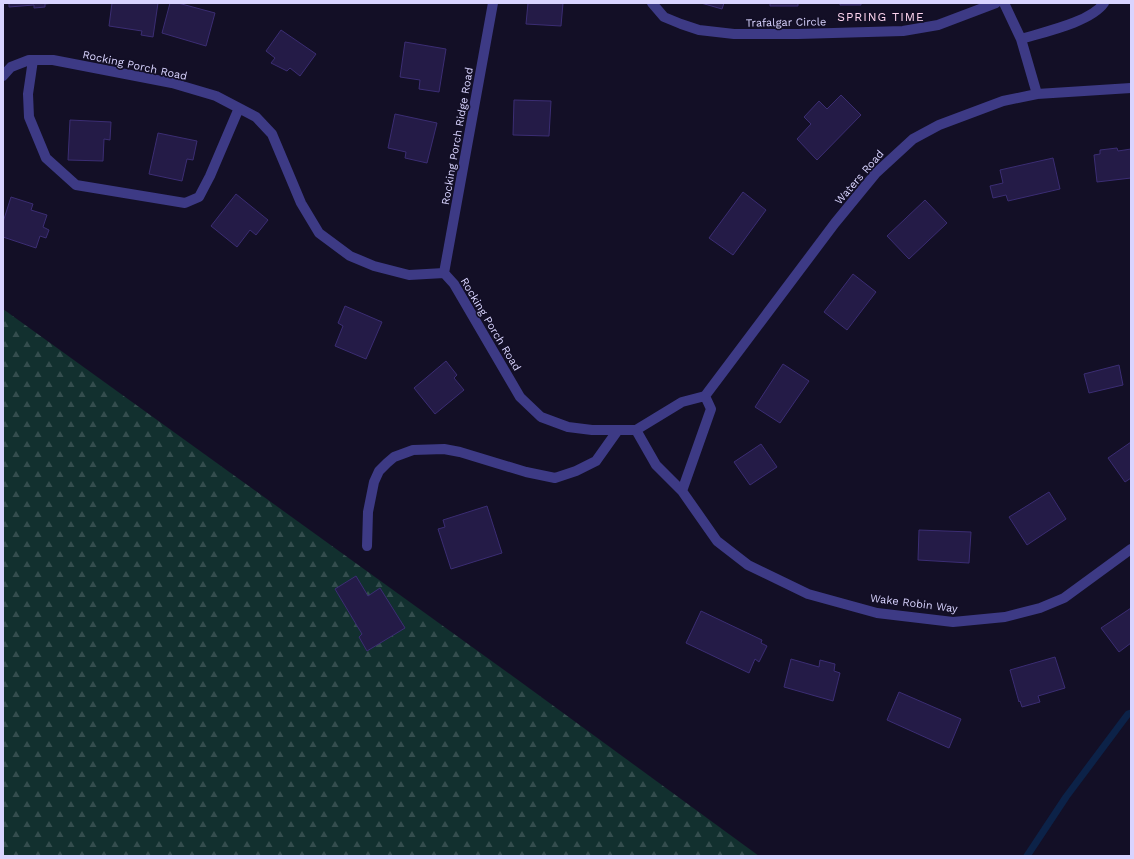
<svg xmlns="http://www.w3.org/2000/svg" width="1134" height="859" viewBox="0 0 1134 859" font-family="'Work Sans',sans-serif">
<defs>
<pattern id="forest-firs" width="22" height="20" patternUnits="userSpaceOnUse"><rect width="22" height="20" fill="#12302f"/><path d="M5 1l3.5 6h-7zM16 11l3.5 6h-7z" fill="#344d4e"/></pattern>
</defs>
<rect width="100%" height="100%" fill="#130f26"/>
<path fill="url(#forest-firs)" d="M3,309l515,371 241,176h-756z"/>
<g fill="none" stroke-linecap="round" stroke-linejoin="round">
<path stroke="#0c2248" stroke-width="7" d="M1027,856l39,-59 62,-83 3,-1"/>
</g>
<path fill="#241b47" stroke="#3b2d73" d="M9,3h45l-9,1v3l-11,1v-3l-25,2z
M112,3h46l-5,34 -12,-2 1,-4 -33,-5z
M170,3h8l37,10 -9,33 -44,-13z
M528,3h35l-2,23 -35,-2z
M701,3h23l-2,6z
M770,3h28v3h-28z
M840,3h21v2h-21z
M281,30l35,24 -16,22 -10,-8 -3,3 -16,-8 4,-5 -9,-7z
M405,42l41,7 -7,43 -20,-3 1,-9 -20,-3z
M841,95l20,20 -44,45 -20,-21 14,-15 -7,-7 15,-16 8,8z
M514,100l37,1 -2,35 -36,-1z
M395,114l42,9 -10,40 -22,-5 1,-6 -18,-4z
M70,120l41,2 -1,18 -6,-1 -1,22 -35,-1z
M158,133l39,8 -4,19 -6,-1 -5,22 -33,-7z
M1117,148l1,3 13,-2v29l-34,4 -3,-27 6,-1v-4z
M1053,158l7,31 -52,12 -2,-6 -13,3 -3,-12 13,-3 -3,-13z
M743,192l23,18 -33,45 -24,-17z
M236,194l32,26 -12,15 -6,-5 -13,17 -26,-21z
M11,197l22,7 -2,6 16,5 -4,12 6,3 -3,8 -6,-2 -4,12 -33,-11v-15z
M925,200l22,23 -38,36 -22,-23z
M853,274l23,18 -29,38 -23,-18z
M345,306l37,16 -16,37 -31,-13 8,-20 -5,-3z
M446,361l11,14 -3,3 10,12 -29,24 -21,-26z
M783,364l26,17 -29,42 -25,-16z
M1119,365l4,20 -34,8 -5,-19z
M1131,442v36l-6,4 -17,-24z
M761,444l16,23 -27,18 -16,-23z
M1049,492l17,27 -39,26 -18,-28z
M487,506l15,47 -51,16 -13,-40 7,-2 -2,-7z
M919,530l52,2 -2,31 -51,-3z
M356,576l12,20 12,-8 25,40 -38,23 -8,-14 3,-3 -27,-45z
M1131,608v35l-12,9 -18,-24z
M701,611l61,29 -1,3 6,3 -8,16 -4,-3 -6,14 -63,-30z
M1055,657l10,31 -27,8 2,6 -18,5 -2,-6 -1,1 -9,-32z
M791,659l28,8 1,-7 15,4 -1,7 6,2 -7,28 -49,-14z
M899,692l62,27 -12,29 -62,-28z"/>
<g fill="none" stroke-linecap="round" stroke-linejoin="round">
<path stroke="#3d3a85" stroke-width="10" d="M652,3l12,14 17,7 18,6 35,4h64l105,-3 35,-6 58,-22
M1004,3l17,36 16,55
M1021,39c23,-7 70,-17 83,-36
M33,60l-5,34 1,23 17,41 30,27 109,18 14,-6 11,-21 29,-68
M3,76l8,-9 18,-7h24l119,23 44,13 40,21 16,17 29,69 18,30 31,23 24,10 35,9 35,-2 10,11 66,113 21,20 27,10 24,3h44
M444,273l49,-270
M705,396l130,-173 41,-50 37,-34 26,-14 64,-24 34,-7 94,-6
M636,430l20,35 26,26 35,50 31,24 60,29 69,19 76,9 52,-5 35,-9 24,-10 67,-49
M636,430l46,-28 23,-6 6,13 -29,82
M367,546l1,-34 6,-30 5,-11 8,-8 7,-6 19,-7 31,-1 16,3 66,20 29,6 21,-7 20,-10 22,-31"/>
</g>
<g text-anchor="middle" stroke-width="3.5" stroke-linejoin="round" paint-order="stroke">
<g font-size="11" fill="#d9d4ff" stroke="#130f26">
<text transform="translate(786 22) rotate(-1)" y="4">Trafalgar Circle</text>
<text transform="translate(135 65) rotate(12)" y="4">Rocking Porch Road</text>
<text transform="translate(457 136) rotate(-80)" y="4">Rocking Porch Ridge Road</text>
<text transform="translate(859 177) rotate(-49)" y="4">Waters Road</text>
<text transform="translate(491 324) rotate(59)" y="4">Rocking Porch Road</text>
<text transform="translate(914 603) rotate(7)" y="4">Wake Robin Way</text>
</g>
<g font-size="12" letter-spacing="1" fill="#ffd6f0" stroke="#130f26">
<text x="881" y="21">SPRING TIME</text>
</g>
</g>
<rect width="1134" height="859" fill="none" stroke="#d9d4ff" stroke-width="8"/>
</svg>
